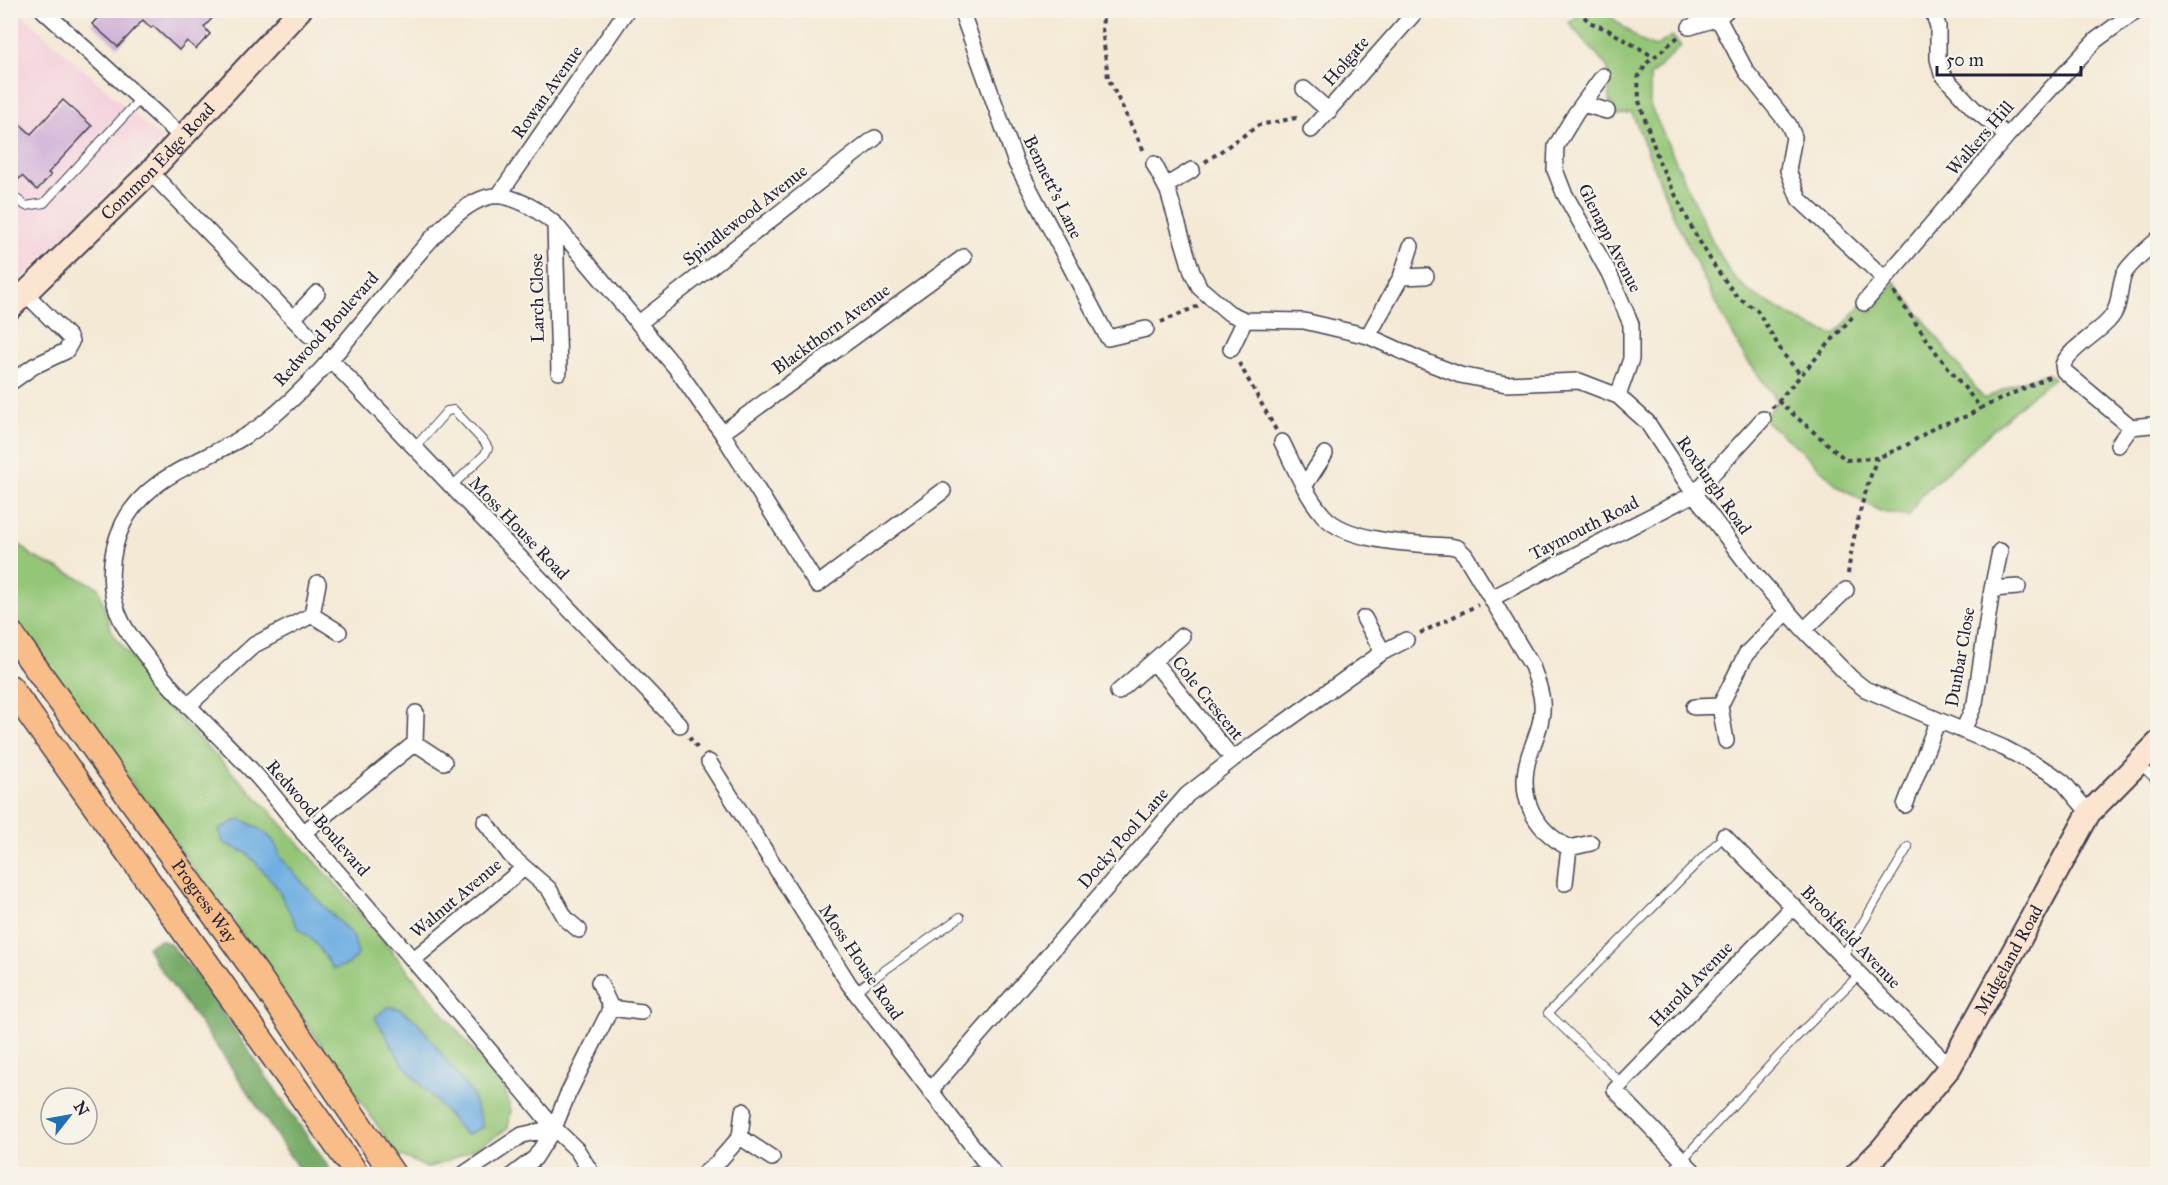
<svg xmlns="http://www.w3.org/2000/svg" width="2168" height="1185" viewBox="0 0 2168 1185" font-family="'IM FELL Great Primer',serif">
<rect width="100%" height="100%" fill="#f7f3e8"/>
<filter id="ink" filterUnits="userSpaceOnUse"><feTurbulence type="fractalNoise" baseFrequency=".0167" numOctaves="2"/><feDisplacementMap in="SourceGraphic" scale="12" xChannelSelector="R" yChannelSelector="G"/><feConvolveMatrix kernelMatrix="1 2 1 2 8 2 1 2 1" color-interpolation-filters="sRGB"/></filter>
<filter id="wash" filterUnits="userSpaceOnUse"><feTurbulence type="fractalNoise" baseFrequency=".008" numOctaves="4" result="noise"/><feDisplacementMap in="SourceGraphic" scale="24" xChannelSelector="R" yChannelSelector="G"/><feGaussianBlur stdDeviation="1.35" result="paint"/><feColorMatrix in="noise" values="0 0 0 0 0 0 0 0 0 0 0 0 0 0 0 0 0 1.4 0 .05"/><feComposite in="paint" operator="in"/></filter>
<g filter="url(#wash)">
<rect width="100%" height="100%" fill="#f4e9d5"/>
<path fill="#f4cfdd" d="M19,12l143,127 -151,150 -1,-274z"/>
<path fill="#94c677" stroke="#5b7459" stroke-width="1.5" d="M1584,11h20l37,30 14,6 17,-11 9,10 -31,30v29l62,135 18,33 21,20 58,33 26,9 26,-30 9,8 25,-31 89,117 31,-15 32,-11 7,5 -20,15 -114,103 -11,21 -28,-5 -44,-27 -34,-33 -40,-33 15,-18 -31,-41 -31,-56 -42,-87 -42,-104 -15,2 -8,-15 -1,-32 -39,-45z
M10,536l24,21 64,30 14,45 54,73 102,104 73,81 163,197 7,23 -3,18c-25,18 -51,31 -81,40l-30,-14 -91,-131 -245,-337 -50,-73z"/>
<path fill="#77ab68" stroke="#4c6652" stroke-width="1.5" d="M159,940l10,3 29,34 135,197h-31l-79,-119 -67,-92 -9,-16z"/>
<path fill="#6eaee1" stroke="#48688e" stroke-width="1.5" d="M240,819c16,7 38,18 40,38l37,42 36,37 5,18 -10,11 -15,4 -18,-27 -17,-14 -22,-42 -29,-33 -24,-10 -4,-14z
M388,1007l10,1 19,13 55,73 11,33 -17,8 -64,-72 -27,-46z"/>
<g id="blocks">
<path fill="#cdabd6" d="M105,10h115l-16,17 6,7 -14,15 -9,-8 -8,9 -26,-24 -2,2 -8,-8 -25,27 -26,-23z
M63,100l29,26 -44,47 3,2 -14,15 -15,-14 -12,12v-73l21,19z"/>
</g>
</g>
<g filter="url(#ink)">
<use href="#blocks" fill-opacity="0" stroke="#424052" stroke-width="1.5"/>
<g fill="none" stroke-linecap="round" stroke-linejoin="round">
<defs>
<path id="lane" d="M14,197l12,9 18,-3 96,-104
M415,447l32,-36 7,-1 31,33 3,5 -3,6 -33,32
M2139,763l19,19
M1843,956l65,-109
M854,992l106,-75
M1621,1083l-73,-70 176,-177
M1669,1174l132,-142 59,-58"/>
<path id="street" d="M43,10l140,128
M961,10l55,153 92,175 38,-9
M1727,10l-9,8 28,53 43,54 5,12 -6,33 11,29 86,80
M1932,10l6,16v33l4,15 32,35 33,27
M2155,10l3,4
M1690,27l28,-9
M1603,76l-27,37 -20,33 -1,24 9,23 45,80 22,51v35l-13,37
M1304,89l25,22
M1583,104l24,7
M1311,130l106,-120
M1154,164l14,27 24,81 8,16 29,25 16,7 59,1 64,15 53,24 39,15 46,9 73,-3 39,15 29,26 47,72 60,79 50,57 47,48 14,11 139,59 45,24 14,10 26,31
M150,172l159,163
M1166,186l26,-16
M499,195l128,-185
M555,224l4,148
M1401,277l25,-1
M1864,303l143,-167 89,-96 41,-30
M293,319l24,-26
M639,323l236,-185
M1368,336l33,-59 10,-31
M1231,349l14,-29
M330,359l350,366
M10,383l24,-17 32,-15 5,-9 -2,-5 -44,-44
M2151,425l-20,2 -67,-56 -1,-6c5,-15 34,-31 46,-45 12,-13 9,-28 14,-43 2,-10 27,-30 35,-38
M722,433l242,-176
M1282,442c12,24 23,52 41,73 24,28 93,29 127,31l8,2 7,7 67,111c4,12 9,23 10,36 2,18 -7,36 -13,54 -12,40 4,73 40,92l22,-5
M2118,445l13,-18
M1305,485l20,-31
M1992,589l8,-38
M1492,598l202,-104 69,-75
M312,615l27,17
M1364,618l19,34
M1804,630l42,-40
M1153,661l80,98
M1118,692l64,-56
M188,706l66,-61 58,-30 6,-32
M1720,706l6,35
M1694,707l26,-1 26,-52 41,-42
M1963,731l12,-28 17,-114 26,-2
M415,743l1,-30
M709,762l140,222 145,190
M1905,805l33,-85
M485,822l26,34 38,33 17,30 13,11
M303,833l112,-90 29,19
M1724,836l226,231
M1565,883l4,-35
M414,959l110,-91
M599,982l12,26
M930,1091l257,-296 46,-36 150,-107 23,-12
M740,1137l3,-26
M464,1174l58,-39 32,-7
M514,1174l21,-16 19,-30 13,-32 44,-88 30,4
M592,1174l-15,-24 -23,-22c-81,-98 -164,-196 -248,-292 -17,-21 -33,-42 -51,-62 -37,-40 -77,-75 -110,-119 -8,-10 -17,-21 -23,-33 -15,-30 -14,-67 1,-98 27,-55 95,-65 140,-100 48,-37 86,-86 124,-132 24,-28 75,-102 115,-96 21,4 37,15 53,28l121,144 46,65 95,152 126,-94
M704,1174l14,-12 22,-25 32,21
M974,1174h1
M1696,1174l-81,-84 179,-184"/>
<g id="secondary">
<path id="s1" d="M10,308l140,-136 150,-162"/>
<path id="s2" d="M1857,1174l24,-24 69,-83 139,-254 69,-70"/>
</g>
<g id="primary">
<path id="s3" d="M10,632l249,345 134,197"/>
<path d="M10,687l347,487"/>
</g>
</defs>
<use href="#lane" stroke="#424052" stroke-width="10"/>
<use href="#street" stroke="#424052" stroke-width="18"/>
<use href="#secondary" stroke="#424052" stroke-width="26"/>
<use href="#primary" stroke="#424052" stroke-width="27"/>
<path stroke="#424052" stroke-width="4" stroke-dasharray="4.5 4.5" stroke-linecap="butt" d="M1104,10l-2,18 6,50 36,73
M1578,10l11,12 19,8 46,27
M1678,37l-31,26 -9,14 1,24 21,63 34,68 21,35 23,31 19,12 27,45 17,20
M1205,162l54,-37 37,-7 3,2
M1894,292l44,63 43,53 68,-31
M1161,322l37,-16
M1239,363l37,67
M1778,401l68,59 31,-2 28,-12 32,-20 30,-10 14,-8
M1772,408l82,-93
M1848,574c5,-40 15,-78 29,-116
M1420,633l58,-28
M689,737l10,13
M441,1169l4,5"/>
<use href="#lane" stroke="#fff" stroke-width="8"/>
<use href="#street" stroke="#fff" stroke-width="15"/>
<use href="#secondary" stroke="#fce5d0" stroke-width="22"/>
<use href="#primary" stroke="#f8bd89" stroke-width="24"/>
</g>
</g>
<g text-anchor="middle" stroke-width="4.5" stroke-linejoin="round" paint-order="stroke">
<g font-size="18" fill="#22223b" stroke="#f7f3e8">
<text transform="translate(1346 61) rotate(-49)" y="6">Holgate</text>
<text transform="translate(547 92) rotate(-55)" y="6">Rowan Avenue</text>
<text transform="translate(1980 138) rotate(-49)" y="6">Walkers Hill</text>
<text dy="6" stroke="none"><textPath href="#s1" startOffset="208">Common Edge Road</textPath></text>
<text transform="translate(1053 187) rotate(64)" y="6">Bennett's Lane</text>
<text transform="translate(745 215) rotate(-38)" y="6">Spindlewood Avenue</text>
<text transform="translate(1610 238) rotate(63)" y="6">Glenapp Avenue</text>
<text transform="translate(537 298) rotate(-91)" y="6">Larch Close</text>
<text transform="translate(326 329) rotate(-48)" y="6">Redwood Boulevard</text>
<text transform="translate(831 329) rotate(-36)" y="6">Blackthorn Avenue</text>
<text transform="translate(1714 485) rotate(55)" y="6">Roxburgh Road</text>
<text transform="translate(519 528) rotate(46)" y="6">Moss House Road</text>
<text transform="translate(1584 528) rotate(-27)" y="6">Taymouth Road</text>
<text transform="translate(1960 657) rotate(-80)" y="6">Dunbar Close</text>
<text transform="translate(1208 698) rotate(51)" y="6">Cole Crescent</text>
<text transform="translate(318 818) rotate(49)" y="6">Redwood Boulevard</text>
<text transform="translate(1123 838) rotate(-49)" y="6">Docky Pool Lane</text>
<text transform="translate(456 898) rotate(-40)" y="6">Walnut Avenue</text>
<text dy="6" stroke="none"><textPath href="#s3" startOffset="332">Progress Way</textPath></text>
<text transform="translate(1851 937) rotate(46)" y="6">Brookfield Avenue</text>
<text dy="6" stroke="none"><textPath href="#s2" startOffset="264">Midgeland Road</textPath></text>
<text transform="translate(861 962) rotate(56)" y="6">Moss House Road</text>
<text transform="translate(1691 984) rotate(-46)" y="6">Harold Avenue</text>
</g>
</g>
<rect width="2168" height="1185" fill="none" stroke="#f7f3e8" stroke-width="36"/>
<g transform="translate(69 1116) rotate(59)"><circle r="28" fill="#f7f3e8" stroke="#a29fa3" stroke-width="1.5"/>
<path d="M0-4.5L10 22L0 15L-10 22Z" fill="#1f6fb2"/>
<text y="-9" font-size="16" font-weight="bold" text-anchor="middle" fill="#22223b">N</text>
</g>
<path d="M1937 66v9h144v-9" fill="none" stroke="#22223b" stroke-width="3"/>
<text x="1946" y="66" font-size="18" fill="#22223b" stroke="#f7f3e8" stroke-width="4.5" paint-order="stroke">50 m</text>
</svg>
